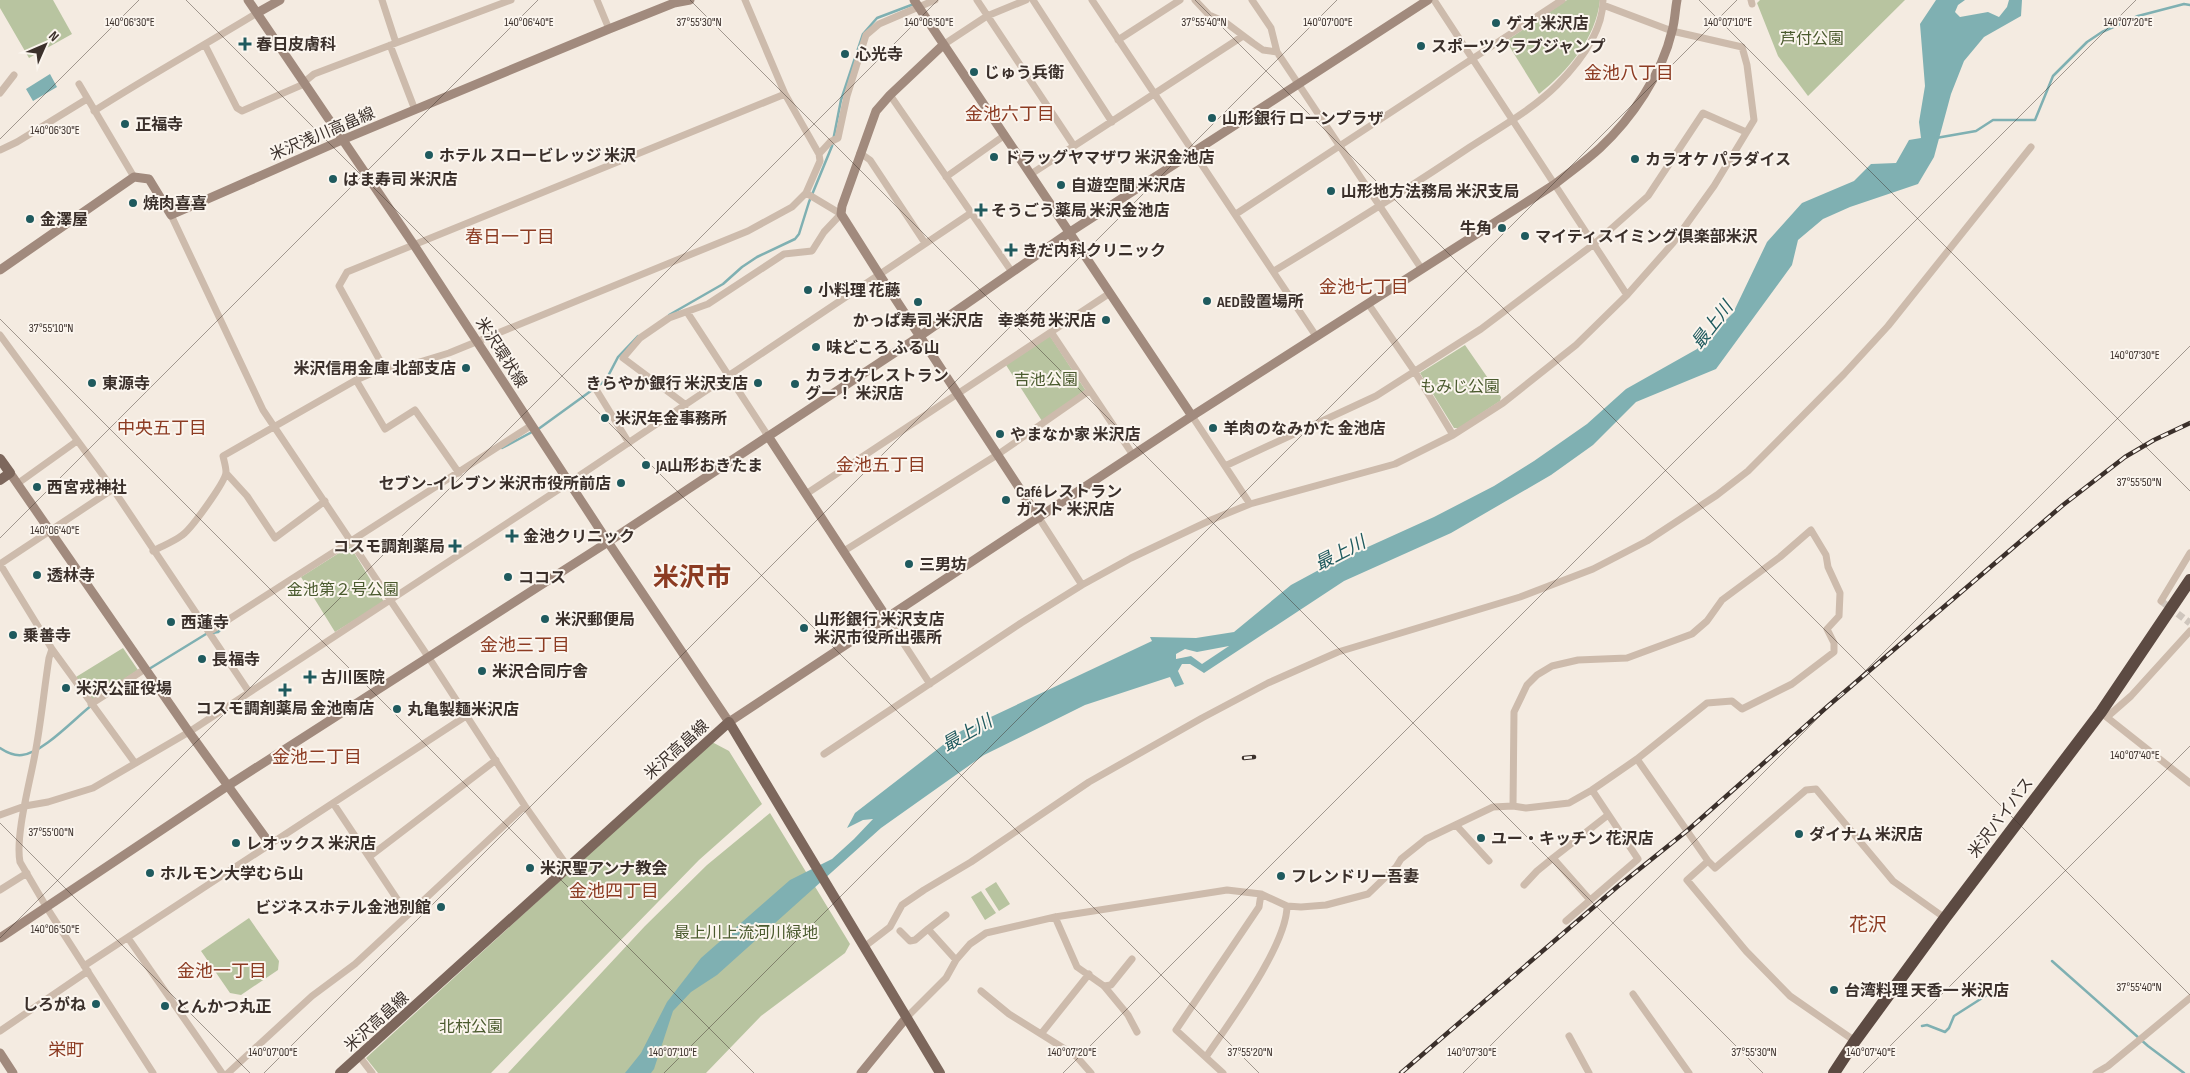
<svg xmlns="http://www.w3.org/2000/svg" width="2190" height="1073" viewBox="0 0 2190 1073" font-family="'Sofia Sans Condensed','Noto Sans JP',sans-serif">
<rect width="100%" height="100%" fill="#f4ebe1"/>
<path fill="#b8c4a0" d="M0,0h53l19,34 -43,24 -29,-50z
M1567,0h33c-4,38 -32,71 -61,94l-33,-53z
M1760,0h145l-97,96 -30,-40 -21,-53z
M1050,336l36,55 -44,30 -36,-56z
M1465,345l36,52 -1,4 -41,27h-5l-34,-55z
M350,546l34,56 -49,30 -34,-55z
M123,648l15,22 -46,30 -16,-23z
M712,742l17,9 33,53 -63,56 -208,213h-113l-12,-15z
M770,813l80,131 -5,9 -84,63 -55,57h-198l137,-147 62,-61z
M996,882l14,22 -11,7 -14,-22z
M981,891l15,22 -11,7 -14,-23z
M249,918l30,43 -1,9 -37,25 -11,-2 -29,-42z"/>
<path fill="#7fb0b2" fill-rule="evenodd" d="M1936,0h29l-7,5 -3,7 5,5 28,-5 11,5 8,-10 2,-7h13l-1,16 -37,21 -20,24 -13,33 -17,63 -16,27 -68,23 -27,12 -25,21 -6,25 -76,104 -80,33 -43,43 -42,30 -100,58 -107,48 -140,92 -14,-9h-8l-4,7 6,13 -9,3 -5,-10 -85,28 -101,50 -103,73 -164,147 -26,17 -18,19 -19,58 -3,4h-26l16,-20 26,-51 34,-44 89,-78 42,-21 22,-20 19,-20 -10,1 -16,8 8,-15 106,-82 191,-90 -2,-4 46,1 38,-6 57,-47 37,-20 106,-48 60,-31 40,-25 53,-37 39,-35 71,-40 36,-36 34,-71 35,-39 52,-22 17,-17 25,-1 13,-23 12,-2 -2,-16 6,-36 -5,-62zM1229,646l-27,18 -11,-8 -15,3v-5l9,-5 12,3z
M50,74l7,13 -24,14 -7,-12z"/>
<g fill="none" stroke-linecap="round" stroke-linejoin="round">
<path stroke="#7fb0b2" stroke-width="2.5" d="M1936,138l40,-7 17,-11h42l18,-44 34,-34 15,-10 36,-16 46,-12 6,1
M669,315l54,-31 19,-17 15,-10 38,-18 4,-5 10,-32 23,-56 9,-46 22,-66 14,-16 37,-14
M537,430l69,-50 12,-23 20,-21
M502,448l30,-16
M149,669l57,-35 12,-2 6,-6
M0,748c6,4 14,8 22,7 21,-2 53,-37 70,-50
M2052,961l96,85 36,27
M1922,1026l5,-1 18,7 4,-4 5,-12 36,-23 6,-1"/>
<path stroke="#cfc6bd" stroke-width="7" stroke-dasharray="7 3.5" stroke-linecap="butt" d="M2161,601l29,22"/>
<path stroke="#cdbbac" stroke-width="7" d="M597,0l12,29
M977,0l97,146
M1033,0l79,122
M1092,0l224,336
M1195,0l14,15 16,7 28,21 10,7 14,2
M1252,0l19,28 6,24 144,216
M1434,0l193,295
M1751,0l1,4
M1118,40l62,-40
M396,43l115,-43
M205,45l32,63 5,3 62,-27
M390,45l25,65
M943,45l44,-29 39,-16
M303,83l11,-9 82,-31 -14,-43
M79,84l55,93
M0,93l14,-18
M890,95l122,177
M94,111c53,-34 109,-65 163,-98
M0,150l17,-8 70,-43
M860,153l10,7 55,83
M819,154l11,-12 8,-4 9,-42 19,-61 13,-11 56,-24
M1031,174l212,-138
M946,177l59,-42
M1236,214l326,-214
M171,215l92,195 166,248 96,148 43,61
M1274,271c66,-40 132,-81 196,-124 29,-19 62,-37 87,-62 21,-21 46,-53 46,-85
M1369,305l46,67 38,63
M687,312l81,124
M1051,332l82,123
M0,335l113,154 136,203
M384,368l-45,-82 8,-14 438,-178
M356,380l29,49 30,-19 44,63
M597,391l32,52
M686,405l-63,-47 17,-20 29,-20 39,-14 76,-50 28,-3 12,-19 17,-18 -35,-21
M1192,416l58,88
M1225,466l151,-70 105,-67 113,-85 54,-48 55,-83 43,19
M226,473l21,23 28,42 50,-37
M17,484l60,-43
M806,494l304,-201
M1039,518l43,67
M153,551c9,-5 20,-9 28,-15 9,-5 45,-55 45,-64 0,-5 -2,-11 -3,-16l133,-76 28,-12 29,-4 36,-11 299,-122 44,-24 14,-14 14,-32 -1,-7 -34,-60 -40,-94
M844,551l153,-96 92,-64
M0,564l52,85 83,114
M0,564l113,-75
M2161,601l29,-48
M887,618l43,66
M209,632l323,-207
M52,649l-3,9c-5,32 -8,65 -14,96 -5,28 -20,82 -15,108l27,46 106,165
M91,704l54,-35
M2104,715l86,68
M2107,717l24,-21 59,-65
M824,754l197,-131 61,-38 49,-27 80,-38 39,-16 145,-40 58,-29 50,-32 73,-58 51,-50 46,-52 41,-57 40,-66 -7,-55 -5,-18 -70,-16 -69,-26
M1637,759l71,102 7,7 91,-78 10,-1 77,92 52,37
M333,803l74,111
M0,815l25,-9 23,-4 45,-14 96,-56 381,-250 401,-269
M1456,825l33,36
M369,857l127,-97
M1708,861l-21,19 59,71 44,45 65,45
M1524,885l13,-14 16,-13
M0,890l27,-17
M1590,900l-37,-42 55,-43
M946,915l-18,14 28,31
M1055,917l22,50 27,19 24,29 9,17
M1566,921l72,-62 -46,-69
M900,931l10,10 5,-1 13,-11
M128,938l94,135
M864,947l26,-20 12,-22 22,-15 47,-28 118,-80 113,-64 66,-35 70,-31 182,-55 73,-28 54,-28 70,-46 31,-24 96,-97 44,-48 143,-179
M84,966l382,-250
M1104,986l7,-1 21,-26
M981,991l28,23 32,20 48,-60
M1633,994l56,79
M906,1018l40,-40 10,-18 14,-16 16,-11 69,-16 172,-27 34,4 26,12 14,1 25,-2 42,-11 28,-27 5,-8 25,-20 67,-32 20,-1 13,2 43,-5 23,-13 45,-31 70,-56 25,-2 10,8 50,-25 42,-32v-9l-7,-14 12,-13 1,-23 -12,-26 -2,-12 -15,-25 -31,27 -58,43 -15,21 -15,13 -65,24 -49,2 -26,6 -15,9 -10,10 -13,27 -1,94
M0,1031l88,-60
M1041,1034l35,22 15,17
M1569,1036l20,37
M359,1056l13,17
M1206,1057c23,-34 81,-112 81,-151
M228,1073l84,-77 43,-32 170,-158
M1223,1073l-47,-43 83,-123 2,-13
M2096,1073l12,-7 82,-68"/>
<path stroke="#a18a7d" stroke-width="9" d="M248,0l166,245 194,297 121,180 463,-306 363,-232c15,-12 31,-23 45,-36 32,-30 62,-74 72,-117 3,-10 3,-21 5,-31
M914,0l278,416
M257,13l23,-13
M943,45l-53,50 -14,16 -34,95 -1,8 38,60 160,244
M0,270l134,-93 15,2 22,36 171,-75 267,-111 65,-26 16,-3
M768,436l119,182
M10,473l179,259 81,112
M0,938l229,-153 379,-243 312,-206 150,-104 358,-232
M0,1053l13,20
M861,1073l45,-55"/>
<path stroke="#7d675c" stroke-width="10" d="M0,459l10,14 -10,7
M340,1073l389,-351 211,351"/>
<path stroke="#5c4a42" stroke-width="12" d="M1834,1073l21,-32 90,-123 156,-206 89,-132"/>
<defs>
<path id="rail" d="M1244,758l10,-1
M1401,1073l216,-186 71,-57 140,-124 235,-201 62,-48 29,-17 36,-17"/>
</defs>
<use href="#rail" stroke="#3b302b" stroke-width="4.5"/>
<use href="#rail" stroke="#fbf5ee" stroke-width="2.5" stroke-dasharray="8" stroke-linecap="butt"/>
</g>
<path fill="none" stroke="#3b302b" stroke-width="1" stroke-opacity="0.45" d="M186,0l1073,1073M690,0l1073,1073M1195,0l995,995M1699,0l491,491M0,139l139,-139M0,319l754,754M0,538l538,-538M0,823l250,250M0,938l938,-938M264,1073l1073,-1073M664,1073l1073,-1073M1063,1073l1073,-1073M1463,1073l727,-727M1863,1073l327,-327"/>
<g fill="#1f5a5e" stroke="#fbf5ee" stroke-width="2">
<circle cx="1496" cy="23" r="5"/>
<path d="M242.5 36.5h5v5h5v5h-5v5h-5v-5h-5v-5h5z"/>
<circle cx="1421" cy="46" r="5"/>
<circle cx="845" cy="54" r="5"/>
<circle cx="974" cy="72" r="5"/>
<circle cx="1212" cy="118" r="5"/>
<circle cx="125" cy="124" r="5"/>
<circle cx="429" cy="155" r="5"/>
<circle cx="994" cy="157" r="5"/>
<circle cx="1635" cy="159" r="5"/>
<circle cx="333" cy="179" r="5"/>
<circle cx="1061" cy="185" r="5"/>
<circle cx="1331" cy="191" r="5"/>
<circle cx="133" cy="203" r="5"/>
<path d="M978.5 202.5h5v5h5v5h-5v5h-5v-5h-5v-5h5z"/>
<circle cx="30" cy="219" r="5"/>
<circle cx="1502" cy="228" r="5"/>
<circle cx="1525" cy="236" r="5"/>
<path d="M1008.5 242.5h5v5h5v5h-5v5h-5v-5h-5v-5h5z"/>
<circle cx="808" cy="290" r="5"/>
<circle cx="1207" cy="301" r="5"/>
<circle cx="918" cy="302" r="5"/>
<circle cx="1106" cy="320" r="5"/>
<circle cx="816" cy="347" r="5"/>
<circle cx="466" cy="368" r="5"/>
<circle cx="92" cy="383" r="5"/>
<circle cx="758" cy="383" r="5"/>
<circle cx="795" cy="384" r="5"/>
<circle cx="605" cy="418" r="5"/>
<circle cx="1213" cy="428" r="5"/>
<circle cx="1000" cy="434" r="5"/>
<circle cx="646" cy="465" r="5"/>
<circle cx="621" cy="483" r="5"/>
<circle cx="37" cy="487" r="5"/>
<circle cx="1006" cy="500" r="5"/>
<path d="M509.5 528.5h5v5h5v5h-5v5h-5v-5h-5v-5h5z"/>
<path d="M452.5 538.5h5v5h5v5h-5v5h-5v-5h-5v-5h5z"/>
<circle cx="909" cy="564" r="5"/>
<circle cx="37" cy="575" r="5"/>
<circle cx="508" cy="577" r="5"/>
<circle cx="545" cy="619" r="5"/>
<circle cx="171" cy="622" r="5"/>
<circle cx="804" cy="628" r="5"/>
<circle cx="13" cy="635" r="5"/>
<circle cx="202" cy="659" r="5"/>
<circle cx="482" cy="671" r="5"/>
<path d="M307.5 669.5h5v5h5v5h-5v5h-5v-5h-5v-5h5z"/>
<circle cx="66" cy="688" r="5"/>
<path d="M282.5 682.5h5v5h5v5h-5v5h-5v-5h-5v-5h5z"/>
<circle cx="397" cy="709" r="5"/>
<circle cx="1799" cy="834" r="5"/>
<circle cx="1481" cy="838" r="5"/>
<circle cx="236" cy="843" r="5"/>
<circle cx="530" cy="868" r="5"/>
<circle cx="150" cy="873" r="5"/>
<circle cx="1281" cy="876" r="5"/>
<circle cx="441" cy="907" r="5"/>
<circle cx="1834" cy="990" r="5"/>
<circle cx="96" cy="1004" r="5"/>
<circle cx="165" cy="1006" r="5"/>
</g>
<g text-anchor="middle" stroke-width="4" stroke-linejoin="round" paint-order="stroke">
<g font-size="16" font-weight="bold" fill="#3b302b" stroke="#fbf5ee" text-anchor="start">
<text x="1506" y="29">ゲオ 米沢店</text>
<text x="256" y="50">春日皮膚科</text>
<text x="1431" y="52">スポーツクラブジャンプ</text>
<text x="855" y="60">心光寺</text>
<text x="984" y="78">じゅう兵衛</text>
<text x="1222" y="124">山形銀行 ローンプラザ</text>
<text x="135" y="130">正福寺</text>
<text x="439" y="161">ホテル スロービレッジ 米沢</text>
<text x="1004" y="163">ドラッグヤマザワ 米沢金池店</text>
<text x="1645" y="165">カラオケ パラダイス</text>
<text x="343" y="185">はま寿司 米沢店</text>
<text x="1071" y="191">自遊空間 米沢店</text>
<text x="1341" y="197">山形地方法務局 米沢支局</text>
<text x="143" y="209">焼肉喜喜</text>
<text x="991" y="216">そうごう薬局 米沢金池店</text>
<text x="40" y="225">金澤屋</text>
<text x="1492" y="234" text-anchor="end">牛角</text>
<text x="1535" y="242">マイティスイミング倶楽部米沢</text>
<text x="1022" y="256">きだ内科クリニック</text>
<text x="818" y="296">小料理 花藤</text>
<text x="1217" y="307">AED設置場所</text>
<text x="918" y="326" text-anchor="middle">かっぱ寿司 米沢店</text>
<text x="1096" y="326" text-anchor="end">幸楽苑 米沢店</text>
<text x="826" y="353">味どころ ふる山</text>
<text x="456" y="374" text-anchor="end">米沢信用金庫 北部支店</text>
<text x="805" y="381">カラオケレストラン<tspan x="805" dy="18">グー！ 米沢店</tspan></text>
<text x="102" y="389">東源寺</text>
<text x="748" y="389" text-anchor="end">きらやか銀行 米沢支店</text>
<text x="615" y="424">米沢年金事務所</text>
<text x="1223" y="434">羊肉のなみかた 金池店</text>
<text x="1010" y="440">やまなか家 米沢店</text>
<text x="656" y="471">JA山形おきたま</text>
<text x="611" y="489" text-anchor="end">セブン-イレブン 米沢市役所前店</text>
<text x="47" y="493">西宮戎神社</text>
<text x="1016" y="497">Caféレストラン<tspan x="1016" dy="18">ガスト 米沢店</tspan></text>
<text x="523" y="542">金池クリニック</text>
<text x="445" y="552" text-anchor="end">コスモ調剤薬局</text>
<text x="919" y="570">三男坊</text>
<text x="47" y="581">透林寺</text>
<text x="518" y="583">ココス</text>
<text x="555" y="625">米沢郵便局</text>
<text x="814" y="625">山形銀行 米沢支店<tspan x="814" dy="18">米沢市役所出張所</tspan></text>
<text x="181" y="628">西蓮寺</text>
<text x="23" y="641">乗善寺</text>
<text x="212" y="665">長福寺</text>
<text x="492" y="677">米沢合同庁舎</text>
<text x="321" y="683">古川医院</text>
<text x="76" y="694">米沢公証役場</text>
<text x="285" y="714" text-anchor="middle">コスモ調剤薬局 金池南店</text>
<text x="407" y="715">丸亀製麺米沢店</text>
<text x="1809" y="840">ダイナム 米沢店</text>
<text x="1491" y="844">ユー・キッチン 花沢店</text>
<text x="246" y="849">レオックス 米沢店</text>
<text x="540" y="874">米沢聖アンナ教会</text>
<text x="160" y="879">ホルモン大学むら山</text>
<text x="1291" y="882">フレンドリー吾妻</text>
<text x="431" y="913" text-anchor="end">ビジネスホテル金池別館</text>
<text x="1844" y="996">台湾料理 天香一 米沢店</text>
<text x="86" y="1010" text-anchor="end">しろがね</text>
<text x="175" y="1012">とんかつ丸正</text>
</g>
<g font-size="16" fill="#4a5a2e" stroke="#fbf5ee">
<text x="1812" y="44">芦付公園</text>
<text x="1046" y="385">吉池公園</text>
<text x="1460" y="392">もみじ公園</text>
<text x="343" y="595">金池第２号公園</text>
<text x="746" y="938">最上川上流河川緑地</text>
<text x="471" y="1032">北村公園</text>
</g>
<g font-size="16" fill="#3b302b" stroke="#fbf5ee">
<text transform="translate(322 133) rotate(-23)" y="6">米沢浅川高畠線</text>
<text transform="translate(502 352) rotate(57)" y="6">米沢環状線</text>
<text transform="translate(676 749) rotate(-42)" y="6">米沢高畠線</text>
<text transform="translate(2000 817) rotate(-53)" y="6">米沢バイパス</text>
<text transform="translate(376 1021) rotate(-42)" y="6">米沢高畠線</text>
</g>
<g font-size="18" fill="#8c3b22" stroke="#fbf5ee">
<text x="1629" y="79">金池八丁目</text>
<text x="1010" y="120">金池六丁目</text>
<text x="510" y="243">春日一丁目</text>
<text x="1364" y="293">金池七丁目</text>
<text x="162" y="434">中央五丁目</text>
<text x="881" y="471">金池五丁目</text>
<text x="525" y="651">金池三丁目</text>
<text x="317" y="763">金池二丁目</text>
<text x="614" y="897">金池四丁目</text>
<text x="222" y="977">金池一丁目</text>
<text x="66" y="1056">栄町</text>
</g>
<g font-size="18" font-style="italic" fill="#1f5a5e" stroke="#fbf5ee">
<text transform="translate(1712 325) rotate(-52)" y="6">最上川</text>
<text transform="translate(1340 553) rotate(-27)" y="6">最上川</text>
<text transform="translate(967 733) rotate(-30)" y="6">最上川</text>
</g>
<g font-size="19" fill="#8c3b22" stroke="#fbf5ee">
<text x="1868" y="931">花沢</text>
</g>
<g font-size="26" font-weight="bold" fill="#8c3b22" stroke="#fbf5ee">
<text x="692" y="586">米沢市</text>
</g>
</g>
<g font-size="12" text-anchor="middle" fill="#3b302b" stroke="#fbf5ee" stroke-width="4" stroke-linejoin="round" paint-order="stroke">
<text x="130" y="26">140°06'30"E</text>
<text x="529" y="26">140°06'40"E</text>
<text x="699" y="26">37°55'30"N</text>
<text x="929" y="26">140°06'50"E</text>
<text x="1204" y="26">37°55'40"N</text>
<text x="1328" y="26">140°07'00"E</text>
<text x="1728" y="26">140°07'10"E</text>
<text x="2128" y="26">140°07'20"E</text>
<text x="55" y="134">140°06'30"E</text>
<text x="51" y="332">37°55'10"N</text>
<text x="2135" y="359">140°07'30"E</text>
<text x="2139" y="486">37°55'50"N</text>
<text x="55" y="534">140°06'40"E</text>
<text x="2135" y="759">140°07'40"E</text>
<text x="51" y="836">37°55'00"N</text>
<text x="55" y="933">140°06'50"E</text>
<text x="2139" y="991">37°55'40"N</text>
<text x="1871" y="1056">140°07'40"E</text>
<text x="273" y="1056">140°07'00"E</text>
<text x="673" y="1056">140°07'10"E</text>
<text x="1072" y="1056">140°07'20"E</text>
<text x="1250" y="1056">37°55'20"N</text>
<text x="1472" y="1056">140°07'30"E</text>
<text x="1754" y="1056">37°55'30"N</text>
</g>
<g transform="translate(45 45) rotate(45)" stroke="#fbf5ee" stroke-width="4" paint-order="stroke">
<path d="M0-4L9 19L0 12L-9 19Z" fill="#3b302b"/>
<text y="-8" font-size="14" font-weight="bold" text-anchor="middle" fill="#3b302b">N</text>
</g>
</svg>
